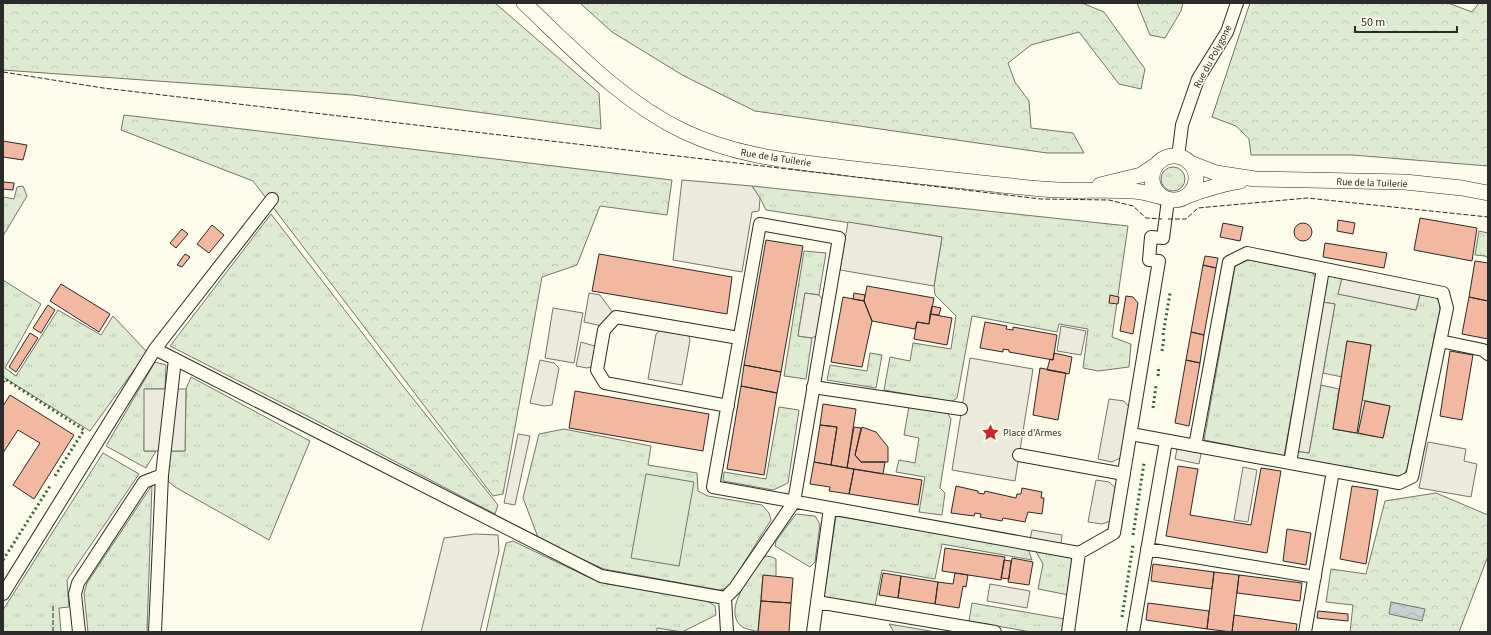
<svg xmlns="http://www.w3.org/2000/svg" width="1491" height="635" viewBox="0 0 1491 635" font-family="'Source Sans 3',sans-serif">
<defs>
<pattern id="grass-tufts" width="24" height="20" patternUnits="userSpaceOnUse"><rect width="24" height="20" fill="#deebd1"/><path d="M3 7l-1-3M5 7V3M7 7l1-3M15 17l-1-3M17 17v-4M19 17l1-3" fill="none" stroke="#bfcab4"/></pattern>
<pattern id="forest-crowns" width="20" height="18" patternUnits="userSpaceOnUse"><rect width="20" height="18" fill="#deebd1"/><path d="M2 6a3 3 0 1 1 6 0M12 15a3 3 0 1 1 6 0" fill="none" stroke="#bfcab4"/></pattern>
<pattern id="water-waves" width="16" height="10" patternUnits="userSpaceOnUse"><rect width="16" height="10" fill="#c7d0d0"/><path d="M0 5q4-4 8 0t8 0" fill="none" stroke="#abb3b3"/></pattern>
</defs>
<rect width="100%" height="100%" fill="#fdfbea"/>
<path fill="url(#grass-tufts)" stroke="#74746e" d="M1161 179a12 12 0 1 1 24 0a12 12 0 1 1-24 0Z
M23,186l4,10 -24,40v-39l11,2 3,-12z
M752,186l376,40 -16,111 19,7 -2,23 -31,4 -15,-3 5,-39 -29,-5 -2,8 -85,-16 -15,82 -6,4 -67,-12 6,-33 20,4 3,-18 38,6 5,-33 -21,-21 -1,-9 8,-49 -176,-27 -6,-12z
M271,214l132,172 95,119 -3,9 -135,-71 -190,-97z
M1479,231l9,2v25l-3,-2 -10,-1z
M804,251l22,2 -7,42 -14,-2 -7,43 14,2 -6,41 -22,-3z
M1249,260l63,12 4,6 -32,178 -80,-16 31,-173 5,-5z
M1327,275l15,3 -3,16 77,16 4,-16 16,3 3,5 1,7 -33,160 -3,5 -6,2 -103,-18 1,-7 13,2 12,-68 18,4 -6,40 50,9 7,-32 -28,-6 9,-55 -24,-4 -5,36 -19,-4 12,-69 -13,-2z
M3,280l38,24 -36,64 11,8 42,-66 43,25 12,-19 34,36 -57,79 -87,-54z
M870,353l12,2 -6,33 -49,-8 3,-15 37,6z
M155,362l11,3 -1,24h-20l-1,62h12l-10,17 -40,-22z
M191,377l119,64 -41,99 -94,-53 -7,-6 1,-30h16l1,-62z
M909,406l38,6 4,7 -11,69 5,5 -3,22 -23,-3 6,-35 -29,-5 3,-12 16,3 4,-25 -15,-3z
M779,407l20,3 -11,73 -15,7 -50,-9 1,-9 42,7z
M564,429l87,17 -3,19 49,8 1,18 10,5 54,9 7,8 2,7 -43,68 -9,2 -115,-21 -65,-29 -16,-42 16,-64z
M103,453l36,21 -72,106 2,27 -10,1 2,24h-58v-22z
M152,485l-5,147h-59l-4,-39 3,-10z
M796,514l19,2 5,8 -5,38 -5,5 -35,-21 1,-5z
M836,516l192,33 4,11 -90,-16 -7,35 -53,-9 -7,36 -51,-9z
M513,541l75,36 19,7 97,15 11,7 1,9 -34,17 -25,-4v4h-171l20,-89z
M1035,550l39,7 -5,38 -31,-6 5,-25z
M766,556l6,1 4,2v18l-13,-1 -5,56c-5,-2 -14,-3 -17,-6 -19,-17 11,-52 21,-67z
M972,603l93,16 -2,13h-32l-62,-11z
M889,624l47,8h-42z"/>
<path fill="url(#forest-crowns)" stroke="#74746e" d="M3,3h492l104,90 2,36 -248,-34 -350,-25z
M580,3h502l22,9 41,57 -4,20 -22,-5 -40,-52 -48,13 -23,18 7,19 14,19 2,27 42,5 11,20h-37l-292,-42 -71,-35 -72,-44z
M1137,3h46l-2,8 -16,27 -15,-3z
M1250,3h198l24,9 7,-9h9v163l-136,-11h-101l-2,-16 -13,-13 -24,-9z
M124,115l548,65 -5,35 -67,-9 -23,59 -35,12 -39,217 -10,2 -240,-315 -132,-51z
M1436,493l52,22v41l-29,76h-109l3,-27 -27,-3 5,-33 35,5 19,-73z"/>
<path fill="#deebd1" stroke="#74746e" d="M646,474l48,8 -15,84 -48,-8z"/>
<path fill="#eceadb" stroke="#74746e" d="M682,180l70,6 8,12 -1,13 -7,1 -10,60 -69,-12z
M848,222l94,15 -8,49 -94,-16z
M1342,278l78,16 -4,16 -78,-16z
M589,293l11,2 16,22 -10,10 -22,-5z
M805,293l14,2 8,10 -5,28 -10,5 -14,-2z
M1322,302l13,2 -26,149 -13,-2z
M553,308l30,5 -9,50 -29,-5z
M667,325l20,4 3,11 -8,45 -34,-6 8,-45z
M1061,326l25,5 -5,24 -24,-4z
M581,342l20,6 -3,17 -11,3 -11,-2z
M970,358l63,11 -18,112 -63,-11z
M540,360l14,3 5,5 -7,37 -8,1 -14,-3z
M144,389h42l-1,62h-41z
M1109,399l15,2 10,12 -6,41 -16,8 -14,-3z
M518,434l12,2 -15,69 -11,-2z
M1428,442l38,7 -2,12 13,3 -6,33 -52,-9z
M1183,444l17,3 1,7 -2,10 -24,-5 2,-10z
M1243,467l14,3 -9,52 -14,-2z
M1096,480l13,2 12,11 -5,26 -14,5 -14,-2z
M1032,530l30,5 -1,9 -31,-5z
M475,534l23,1 1,16 -19,81h-59l23,-94z
M990,584l40,7 -3,17 -40,-7z"/>
<path fill="url(#water-waves)" stroke="#74746e" d="M1391,602l34,7 -3,12 -33,-7z"/>
<path fill="#f2b8a0" stroke="#2b2b2b" d="M3,141l24,4 -4,15 -20,-3z
M3,182l11,1 -1,7 -10,-1z
M1420,218l57,10 -5,33 -58,-11z
M1338,220l17,3 -2,11 -16,-3z
M1294 232a9 9 0 1 1 18 0a9 9 0 1 1-18 0Z
M1223,223l20,4 -3,14 -20,-4z
M212,225l12,10 -15,18 -12,-9z
M182,229l6,5 -12,14 -6,-5z
M766,240l37,6 -22,126 -37,-7z
M1325,243l62,10 -3,15 -61,-11z
M185,254l5,3 -8,10 -5,-2z
M599,254l133,23 -5,37 -135,-23z
M1205,256l13,2 -2,10 -13,-3z
M1475,261l13,2v38l-19,-4z
M1203,265l13,3 -12,67 -13,-3z
M61,284l49,30 -11,18 -49,-31z
M867,286l67,12 -5,26 -12,-2 -2,7 -43,-8 -8,-20z
M854,293l11,2 -1,6 -11,-2z
M1110,295l9,2 -1,7 -9,-1z
M1126,296l7,1 5,6 -5,31 -13,-3z
M843,297l21,4 8,20 -10,46 -31,-5z
M1469,297l19,4v38l-26,-5z
M48,305l7,5 -14,23 -8,-5z
M932,306l9,2 -2,7 -9,-1z
M930,314l22,4 -5,27 -33,-6 3,-17 12,2z
M985,322l22,4 -1,3 7,1v-3l44,8 -4,25 -44,-8v-2l-6,-1v3l-23,-4z
M1191,332l13,3 -4,28 -14,-3z
M30,333l8,5 -22,34 -7,-5z
M1347,341l24,4 -14,88 -24,-4z
M1450,351l23,4 -11,65 -22,-4z
M1054,353l18,4 -3,17 -22,-4 3,-11 3,1z
M1186,360l14,3 -11,63 -14,-3z
M744,365l37,7 -4,21 -36,-7z
M1040,368l26,5 -8,47 -25,-5z
M741,386l36,7 -13,82 -37,-6z
M575,391l134,23 -6,37 -134,-23z
M10,395l64,40 -40,64 -21,-14 27,-42 -22,-13 -15,23v-47z
M1365,401l25,5 -7,32 -25,-5z
M823,404l33,5 -9,59 -16,-3 6,-38 -17,-2z
M820,425l17,2 -6,38 -17,-3z
M854,427l7,1 -6,27 6,7h24l-2,12 -36,-6z
M862,427l14,5 12,15v15h-27l-6,-7z
M814,462l40,7 -5,25 -20,-3 1,-4 -20,-3z
M1178,466l20,3 -8,46 61,10 10,-57 20,3 -14,82 -101,-17z
M854,469l68,11 -4,25 -69,-11z
M956,486l22,5v2l6,1 1,-3 31,7 1,-4h4l1,-6 20,4 -1,6h3l-2,16 -14,-2 -3,10 -22,-4 -1,3 -22,-4 1,-3 -6,-1 -1,3 -23,-3z
M1352,486l26,4 -12,74 -26,-5z
M1287,529l24,4 -5,32 -23,-4z
M945,548l60,9 -4,23 -59,-9z
M1012,558l21,4 -4,23 -21,-3z
M1004,560l7,1 -2,18 -8,-1z
M1153,564l61,8 -2,17 -61,-8z
M1214,572l25,3 -7,57 -25,-3z
M883,573l18,3 -3,22 -19,-3z
M955,573l13,2 -2,12 -3,-1 -4,22 -24,-4 3,-22 15,2z
M763,575l30,3 -2,25 -30,-2z
M1239,575l63,8 -2,18 -63,-8z
M901,576l37,6 -3,22 -37,-6z
M761,601l30,2 -2,29h-31z
M1148,603l61,8 -2,18 -61,-9z
M1318,611l30,3v7l-31,-3z
M1234,615l63,9 -1,8h-64z"/>
<g fill="none" stroke-linecap="round" stroke-linejoin="round">
<defs>
<path id="minor" d="M1177,156l2,-7 3,-24 16,-46 29,-47 10,-29
M1440,341l43,9 5,4
M155,349l446,227 124,22 10,-10 59,-86 45,-264 -79,-14 -47,263 117,21 249,45 35,-20 45,-272 -10,-1 2,-23 12,1 5,-38
M813,387l148,22
M728,406l-123,-23 -8,-13 7,-40 12,-13 123,21
M1131,434l268,49 13,-6 35,-169 -4,-15 -196,-40 -18,9 -34,184
M1019,455l105,19
M1290,463l33,-194
M1147,549l168,28
M3,594l152,-245 117,-150
M725,598l2,34
M817,602l178,30
M79,632l-4,-38 3,-11 66,-101 18,-7
M155,632l7,-157 13,-116
M813,632l17,-124
M1068,632l11,-79
M1133,632l33,-191
M1305,632l28,-161"/>
<path id="tertiary" d="M524,3c50,47 97,98 159,128 57,27 111,30 172,38 62,7 124,14 187,20 29,3 60,0 90,2 10,0 20,4 30,6
M1152 178a22 22 0 1 1 44 0a22 22 0 1 1-44 0Z
M1190,163l26,10 39,6 150,3 57,6 26,5
M1100,185l41,-10 15,-10
M1187,196c18,-7 34,-12 53,-15"/>
</defs>
<use href="#minor" stroke="#2b2b2b" stroke-width="14"/>
<use href="#tertiary" stroke="#2b2b2b" stroke-width="16"/>
<use href="#minor" stroke="#fdfbea" stroke-width="12"/>
<use href="#tertiary" stroke="#fdfbea" stroke-width="15"/>
<path stroke="#34623c" stroke-width="3" stroke-dasharray="2 3" stroke-linecap="butt" d="M1163,335l7,-42
M1162,351l2,-13
M1158,376l1,-10
M3,382l2,-3 79,51 -29,46
M1153,408l3,-22
M1133,535l11,-72
M3,560l47,-74
M1122,617l11,-72"/>
<path stroke="#2b2b2b" stroke-width="1" stroke-dasharray="5 2" stroke-linecap="butt" d="M3,72l100,16 938,111 68,1 24,6 13,12 16,1
M1168,219h18l12,-11 109,-10 181,19
M53,632v-27"/>
</g>
<defs>
<symbol id="sight-bare" viewBox="-9 -9 18 18"><path d="M0-6L1.8-2.2L6-1.7L2.9 1.2L3.7 5.4L0 3.3L-3.7 5.4L-2.9 1.2L-6-1.7L-1.8-2.2Z" fill="#c62828" stroke="#fdfbea" stroke-width="2.5" paint-order="stroke"/></symbol>
</defs>
<g fill-rule="evenodd">
<use href="#sight-bare" x="978" y="420" width="25" height="25"/>
</g>
<g text-anchor="middle" stroke-width="3" stroke-linejoin="round" paint-order="stroke">
<g font-size="10" fill="#2b2b2b" stroke="#fdfbea">
<text transform="translate(1212 56) rotate(-62)" y="4">Rue du Polygone</text>
<text transform="translate(776 157) rotate(9)" y="4">Rue de la Tuilerie</text>
<text transform="translate(1372 182) rotate(2)" y="4">Rue de la Tuilerie</text>
</g>
<g font-size="10" fill="#2b2b2b" stroke="#fdfbea" text-anchor="start">
<text x="1003" y="436">Place d'Armes</text>
</g>
</g>
<rect width="1491" height="635" fill="none" stroke="#2b2b2b" stroke-width="8"/>
<path d="M1355 26v6h102v-6" fill="none" stroke="#2b2b2b" stroke-width="2"/>
<text x="1361" y="26" font-size="12" fill="#2b2b2b" stroke="#fdfbea" stroke-width="3" paint-order="stroke">50 m</text>
</svg>
